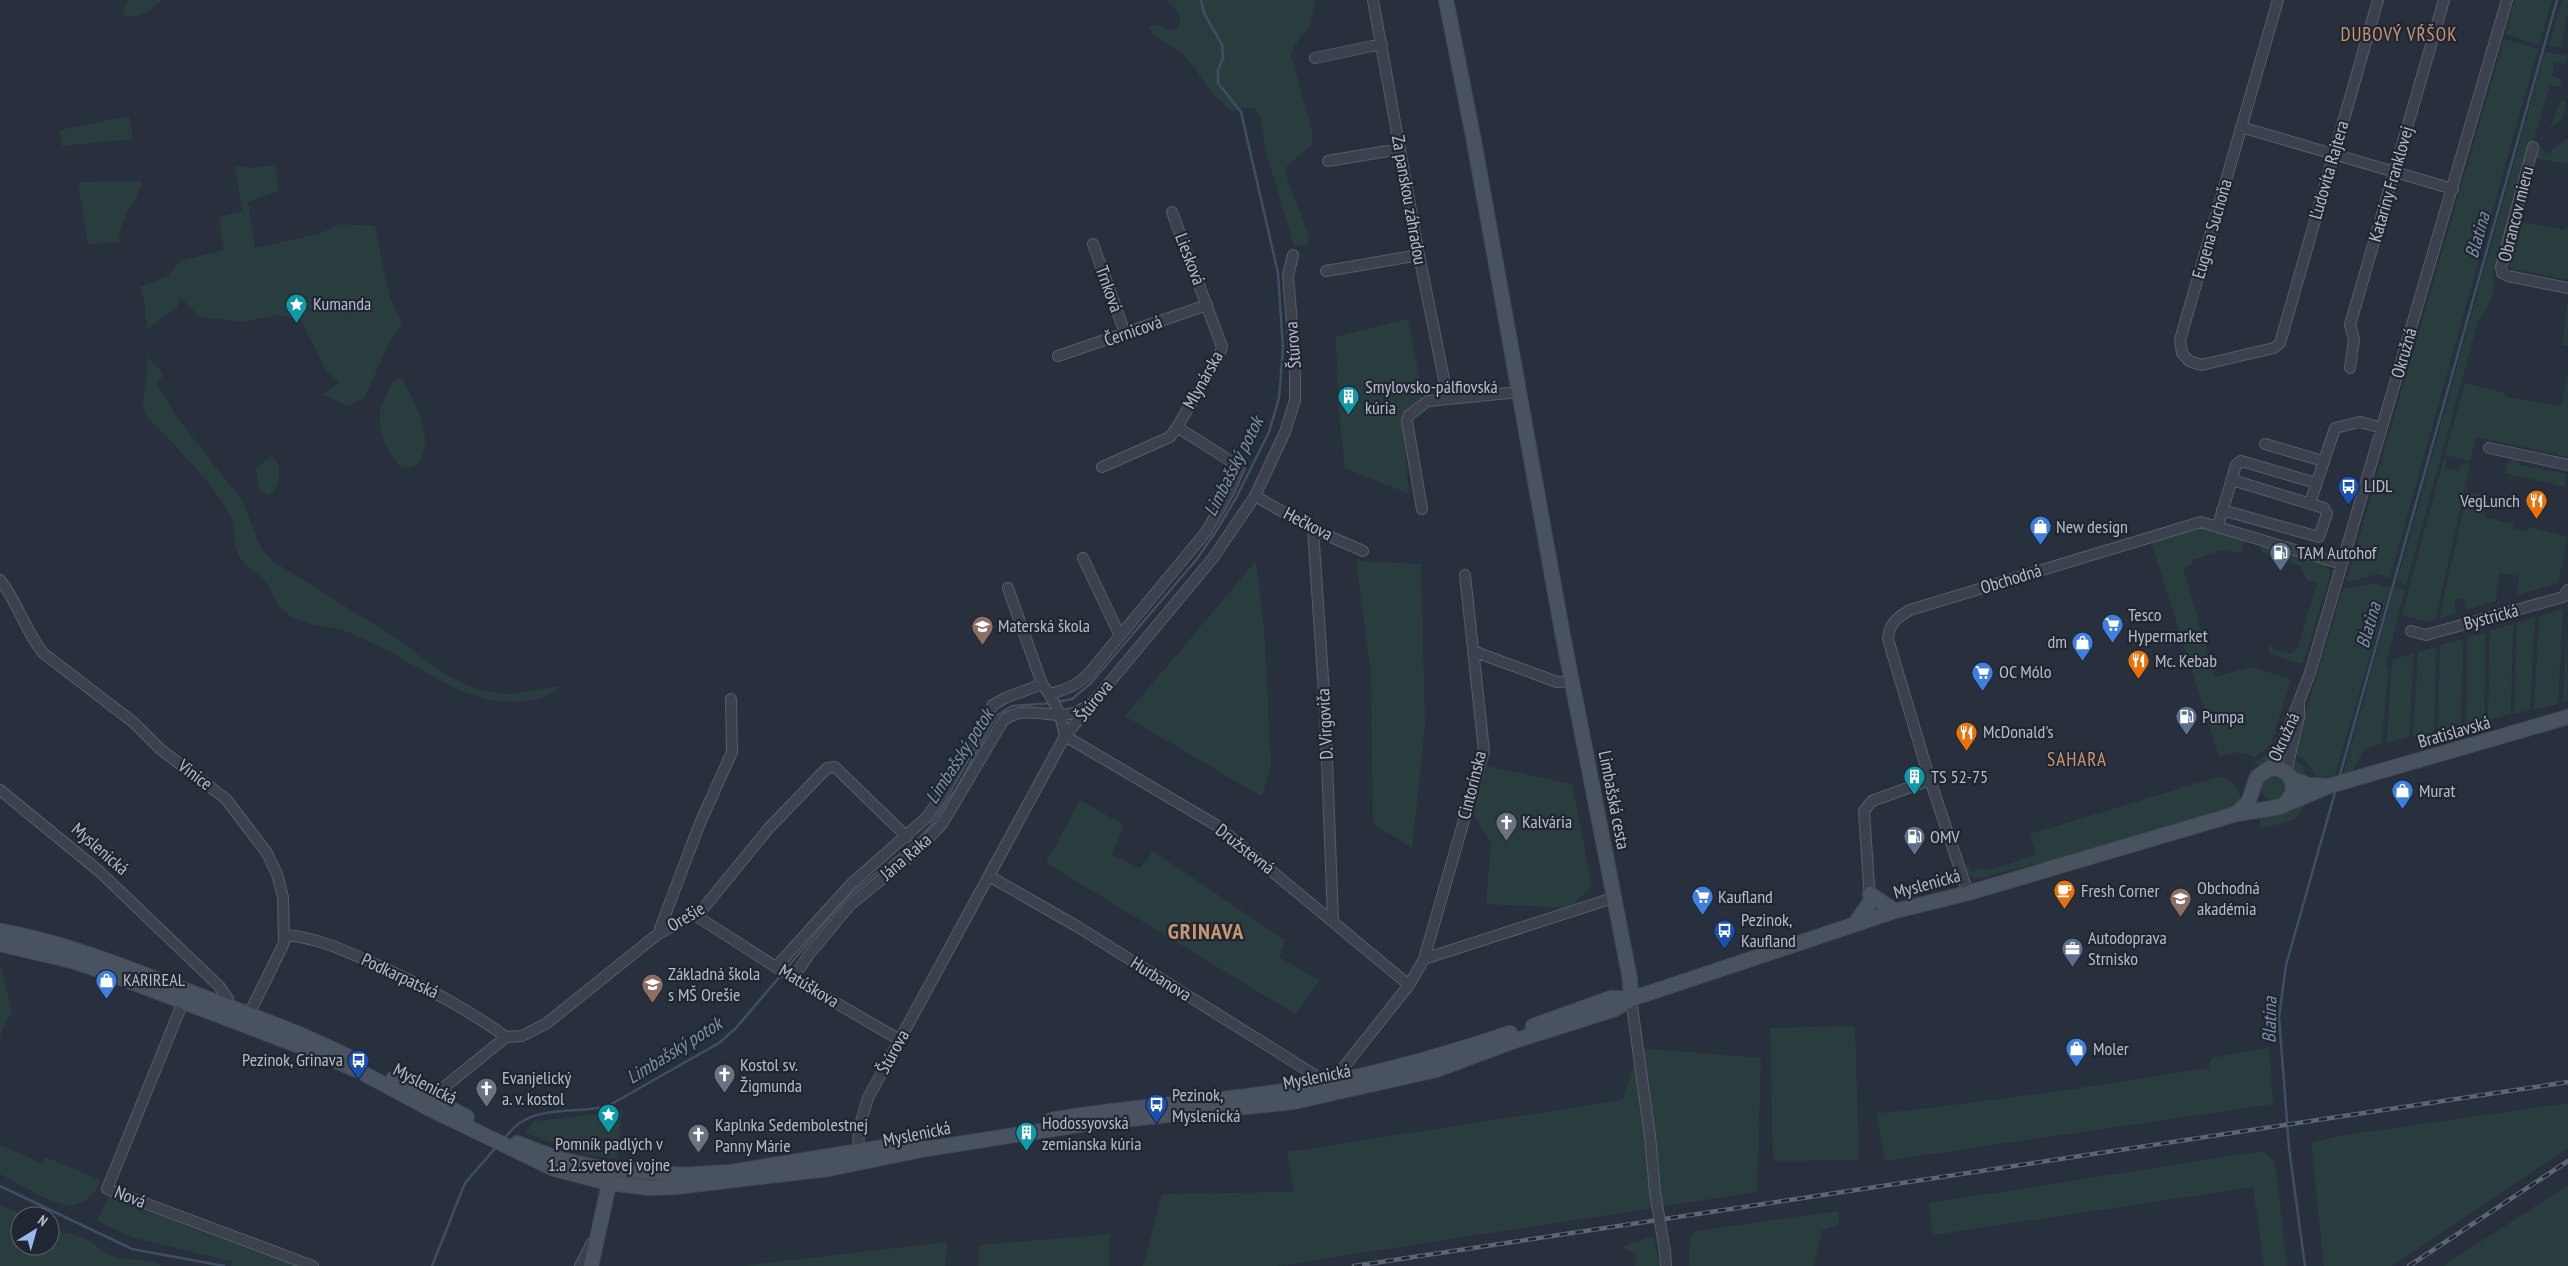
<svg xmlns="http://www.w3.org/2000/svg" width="2568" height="1266" viewBox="0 0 2568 1266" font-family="'PT Sans Narrow',sans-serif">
<rect width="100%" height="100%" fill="#27303c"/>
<path fill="#2a3d3e" d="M128,0h34c-14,12 -21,20 -40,15z
M1167,0h149l-7,26 -16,22 -2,7 21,76v13l-27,24 2,10 22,59 -2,8 -13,1 -29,-98 -4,-29 -7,-11 -16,1 -5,3 -19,-17 -27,-37 -34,-24 -4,-7 7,-3 12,6 11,-1 1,-14z
M2515,0h37l-13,45 -34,-11z
M2562,0h6v12l-7,36 -12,-2z
M2504,39l34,10 -148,529 -12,-4 -32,8z
M2545,52l23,4 -3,8 -10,-2 -3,13 8,4 2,6 -3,2 -9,-2 -57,189c4,18 -4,33 -15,47l-72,264 -9,-3z
M2564,100l2,3 -3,15 -13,9 11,-26z
M129,116l4,23 -71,7 -2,-16z
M2568,138v26l-33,-6 5,-12 6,8z
M275,165l4,26 -31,11 7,46 64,-14 21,-10 35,2 14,68 13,30 -13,19 -24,54 -16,9 -26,-11 16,-13 -13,-11 -25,-52 -24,-4 -35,7 -42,-5 -20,-20 -3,10 -30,22 -3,-29 -4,-13 28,-11 12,-15 44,-11 -5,-33 23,-6 -7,-45 19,2z
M142,181c-6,24 -22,33 -23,61l-31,3 -10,-63z
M2517,221l48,9 1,-3h2v53l-57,-11 -4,-6z
M2568,303v43l-6,-1 5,-41z
M1408,319l15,79 -17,12 -4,6 7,78 -64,-26 -7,-69 -2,-62z
M148,356l6,10 6,3 3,7 -7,7 22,36 66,84 14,39 6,10 12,11 126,79c31,25 64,51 106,52 17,0 32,-8 50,-7 -8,9 -17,11 -27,13 -52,8 -85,-17 -127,-40 -16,-10 -34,-18 -51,-26 -27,-12 -52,-4 -73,-27 -6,-7 -8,-16 -13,-23 -8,-11 -23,-17 -29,-30 -6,-14 -2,-30 -11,-44 -21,-36 -53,-64 -81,-95l-3,-11z
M2568,370v87l-92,-20 -6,24 -25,-6 20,-72 37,9 5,5 54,9z
M402,378c13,27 37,63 12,89l-11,1c-15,-11 -26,-37 -23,-56 2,-10 9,-22 13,-32z
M270,456l7,5c4,14 4,24 -8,34l-10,-4 -3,-22z
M2444,458l2,1 -1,9 14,3 2,-8 9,2 -34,154 -7,3 -27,-7z
M2515,458h6l-1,7 46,9 -2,13 -59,-14 2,-9z
M2467,492l21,4 -4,21 29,7v4l14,3 2,-4 39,10 -10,46 -41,12 2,-19 -20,-3 -3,28 -29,9 -3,-12 -9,2 1,13 -17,6z
M2194,528c14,-1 41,3 50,14l-3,10 -21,-1 -28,9 1,4 -10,4 32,109 35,-10 41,12 -20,65 -15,13 -18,-5 -19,5 -68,-216z
M2261,546l63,18 5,5 1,7 -26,85 -3,3 -31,-10 -2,-6 3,-3 3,5 16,4 7,-4 20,-67 -10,-3 -7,-14 -39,-14z
M1256,561l8,66 7,138 -9,32 -137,-81z
M1356,561l65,3 4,163 -13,121 -39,-25 -2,-150z
M2376,583l14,5 -55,188 -17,2 -4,-3 -4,-10 -16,-13 49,-163z
M2395,586l10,4 -19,75 2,4 -6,74 -18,6 -12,23 -9,3z
M2563,609l-5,95 -24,6 5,-94z
M2535,617l-5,93 -16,4 3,-91z
M2513,624l-2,90 -23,6 2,-90z
M2567,628l1,73 -5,1z
M2486,632l-2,89 -18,4 1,-88z
M2463,639l-2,87 -23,5 2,-86z
M2436,647l-2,85 -21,5 5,-85z
M2414,653l-5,84 -22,6 5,-83z
M2277,751c-7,10 -11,17 -24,13l17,-12z
M2292,759c12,5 14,10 13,23l-14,-12z
M1486,766l86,18 20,102 -23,22 -83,-4 5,-62 -18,-28z
M2261 787a13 13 0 1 1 26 0a13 13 0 1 1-26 0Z
M2220,776l14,7 9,19 -5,6 -176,51 -27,5 -58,15 -12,-6 -1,-5 3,-5 5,9 8,-4 10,2 46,-15 -6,-21z
M1080,800l44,25 -12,30 28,13 13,-17 132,89 -6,17 40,24 -24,33 -249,-151z
M2306,804l-10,15 -36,10v-13l20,-1z
M0,963l13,55 -5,-2 -8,21z
M1855,1026l4,134 -86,1 -3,-133z
M2269,1047l4,57 -388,57 -9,-48 29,-2 149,-19 154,-24 4,-10z
M1638,1048l123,10 -4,134 -480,74h-134l19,-72 132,-2 -7,-40 336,-52z
M2568,1103v45l-176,118h-68l-13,-123 28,-7z
M622,1111l-5,48 -31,-4 -61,-22 10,-12z
M0,1145l42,18 3,-6 56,23c-4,12 -18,26 -32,25 -19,-1 -51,-22 -69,-31z
M2263,1151l12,11 12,104h-23l-11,-79 -320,48 -4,-32z
M2568,1185v81h-125z
M110,1192l187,74h-67l4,-4 -100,-24 -37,-17z
M0,1205l26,11h-6v30h30v-18c14,6 32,6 44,16 9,7 10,10 23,13 15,4 32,1 46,9h-163z
M1839,1211l-1,14 -16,5 -8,36h-125l1,-28 5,-7z
M1110,1234l-1,32h-131l1,-21z
M1654,1236l6,30h-25l1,-12 -15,-7z
M947,1242l-2,24h-204z"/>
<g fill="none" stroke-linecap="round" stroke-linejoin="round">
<path stroke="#3e4f63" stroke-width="2.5" d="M1057,702l15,-3 19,-16 105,-123 19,-27 21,-35 33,-66 10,-34 4,-49 -5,-76 -37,-161 -23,-29v-13l5,-12 -1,-13 -18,-32 -3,-13
M2339,778l218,-778
M786,969l62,-73 67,-54 16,-17 25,-36 40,-73 16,-10 40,-3
M503,1140c6,-7 12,-15 20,-19 22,-14 60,-8 85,-15l111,-63 16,-14 47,-55
M0,1186l132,63 92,17
M432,1266l33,-83 32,-37
M2305,1266l-16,-118 -10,-131 7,-52 50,-176"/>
<defs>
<path id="street" d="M1373,0l46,255 29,144
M2278,0l-98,340 2,13 7,8 12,4 73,-17 6,-5 98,-343
M1315,58l67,-14
M2241,127l212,62
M2533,147l-32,120 1,6 6,3 60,12
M1328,161l72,-12
M1172,212l50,135 -3,9 -42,71
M1093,244l32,89
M1326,271l93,-16
M1058,356l149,-51
M2350,368l4,-29 -4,-14 2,-7 92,-318
M2265,444l58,17
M2489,448l79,17
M1255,496l58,33 50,22
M2310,503l25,-75 25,-6 22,6
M1422,509l-15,-88 2,-6 19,-14 91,-9
M2222,510l97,27 8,-23 -3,-6 -92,-28
M2218,526l18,-61 5,-4 75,22
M1313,529l12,179 8,212
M1083,558l37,78
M0,580c18,23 25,50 43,73l90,69 27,27 66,50 41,54 10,21 6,23 1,46 -35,71
M1008,588l34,96c12,15 20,34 23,52
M2411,631l15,4 137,-38 5,-7
M1473,651l84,31 15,-1
M1050,694c18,-5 28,-9 40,-22l116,-140 23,-40 11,-25 -63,-40 -7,10 -68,30
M1065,736l151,89 193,160
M2270,768l10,-18 30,-77 197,-673
M2286,772l13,-55v-12
M0,790l99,81 120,115 9,13 1,8
M989,876l89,51 240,150 14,5 77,-97 15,-26 60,-208 -19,-176
M1968,893l-38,-113 -42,-141c1,-16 10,-22 22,-29l291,-88 141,42
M1870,901l-6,-90 8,-10 58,-21
M693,914l100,64 107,62
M658,934l42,-111 32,-71 -1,-53
M285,935c37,3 67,19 101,34 42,20 82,40 120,68
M1424,959l189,-61
M776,967l74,-82 77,-68 15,-21 51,-91 12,-7 37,-14
M793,978l17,-25 41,-49 63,-51 28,-29 61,-103c21,-18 46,-1 70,-8 4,-1 10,-5 14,-7
M185,997l-78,192 206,77
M1631,999l19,137 5,56
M432,1097l74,-60 16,-1 25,-13 111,-89 44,-24 67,-82 58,-60 8,-1 72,70
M858,1157l1,-29 9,-30 197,-362 148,-178 42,-62 30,-64 10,-32v-40l-7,-84 5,-21
M1665,1252l1,14
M580,1266l12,-23"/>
<path id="secondary" d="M1446,0l27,136 89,495 68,348 1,20
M2292,779l17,6 20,1
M2236,814l12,-11 9,-26 13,-9c16,-1 26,11 22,26l-7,10
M1870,894l25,17
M1855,924l15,-22
M0,931c65,11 126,37 188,60 54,21 109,40 161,66
M0,944l72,17 41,14 197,75 51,22 67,36 126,61 55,14 41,5 25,-1 153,-18 98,-20 165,-26 202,-21 143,-32 78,-29 101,-32 16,-10 264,-88 73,-18 268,-79 43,-7 50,-21 239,-69
M1533,1026l78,-28 20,1
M393,1079l74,38
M1051,1120c70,-13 141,-16 212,-26 86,-12 164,-33 247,-61
M517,1143l39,15 39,9 89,8 47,-3 190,-31
M591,1266l20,-91"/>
</defs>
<use href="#street" stroke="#565d67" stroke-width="12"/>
<use href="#secondary" stroke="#444b56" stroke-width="16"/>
<use href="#street" stroke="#3b424d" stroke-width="10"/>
<use href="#secondary" stroke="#49525f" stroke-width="14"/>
<defs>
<path id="rail" d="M1354,1266l1214,-184
M2409,1266l159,-105"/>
</defs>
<use href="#rail" stroke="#5d6773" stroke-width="4.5"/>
<use href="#rail" stroke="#202732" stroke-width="2.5" stroke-dasharray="8" stroke-linecap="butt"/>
<defs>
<path id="street-bridge" d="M1655,1192l10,60"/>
</defs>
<use href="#street-bridge" stroke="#565d67" stroke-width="12" stroke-linecap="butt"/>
<use href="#street-bridge" stroke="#3b424d" stroke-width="10"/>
</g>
<defs>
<symbol id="sight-pin" viewBox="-11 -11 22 30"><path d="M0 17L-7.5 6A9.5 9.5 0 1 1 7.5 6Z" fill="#0f9aa8" stroke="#202732"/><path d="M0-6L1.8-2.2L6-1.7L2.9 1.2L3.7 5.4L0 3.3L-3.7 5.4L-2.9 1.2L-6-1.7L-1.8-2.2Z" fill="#fff"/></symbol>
<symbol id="building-pin" viewBox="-11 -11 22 30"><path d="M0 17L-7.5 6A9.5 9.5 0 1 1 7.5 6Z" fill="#0f9aa8" stroke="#202732"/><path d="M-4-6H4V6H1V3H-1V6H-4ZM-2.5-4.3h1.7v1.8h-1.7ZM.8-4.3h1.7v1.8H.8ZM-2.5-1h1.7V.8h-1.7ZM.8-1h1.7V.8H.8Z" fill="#fff"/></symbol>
<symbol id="bus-pin" viewBox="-11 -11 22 30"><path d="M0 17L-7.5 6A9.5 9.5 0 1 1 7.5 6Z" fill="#1a4fb4" stroke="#202732"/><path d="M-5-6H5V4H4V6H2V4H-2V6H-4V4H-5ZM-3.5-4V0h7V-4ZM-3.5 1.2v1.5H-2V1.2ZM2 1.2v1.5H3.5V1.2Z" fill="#fff"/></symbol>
<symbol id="restaurant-pin" viewBox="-11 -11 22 30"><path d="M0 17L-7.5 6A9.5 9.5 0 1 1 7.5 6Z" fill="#e8710a" stroke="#202732"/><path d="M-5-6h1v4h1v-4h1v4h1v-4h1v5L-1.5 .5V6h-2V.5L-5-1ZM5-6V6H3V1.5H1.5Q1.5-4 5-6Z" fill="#fff"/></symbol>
<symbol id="shop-pin" viewBox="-11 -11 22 30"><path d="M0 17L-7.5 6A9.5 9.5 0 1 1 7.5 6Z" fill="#3f7fe0" stroke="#202732"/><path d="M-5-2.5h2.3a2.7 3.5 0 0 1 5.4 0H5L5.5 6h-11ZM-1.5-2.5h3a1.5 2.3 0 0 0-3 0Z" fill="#fff"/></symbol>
<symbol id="fuel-pin" viewBox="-11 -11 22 30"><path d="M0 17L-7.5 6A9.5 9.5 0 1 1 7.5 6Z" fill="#5c6f8a" stroke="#202732"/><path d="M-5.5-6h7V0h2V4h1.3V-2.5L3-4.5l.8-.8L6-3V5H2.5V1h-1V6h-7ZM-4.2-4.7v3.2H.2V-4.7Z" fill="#fff"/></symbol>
<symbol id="supermarket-pin" viewBox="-11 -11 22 30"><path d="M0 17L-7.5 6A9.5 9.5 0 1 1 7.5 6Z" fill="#3f7fe0" stroke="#202732"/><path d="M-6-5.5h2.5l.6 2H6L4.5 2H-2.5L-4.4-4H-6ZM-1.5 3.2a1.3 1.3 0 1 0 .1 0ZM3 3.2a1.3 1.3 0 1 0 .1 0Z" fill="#fff"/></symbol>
<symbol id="school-pin" viewBox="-11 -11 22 30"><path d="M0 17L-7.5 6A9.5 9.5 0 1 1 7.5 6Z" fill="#8d6e63" stroke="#202732"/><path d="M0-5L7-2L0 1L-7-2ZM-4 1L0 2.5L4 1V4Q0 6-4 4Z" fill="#fff"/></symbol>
<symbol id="church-pin" viewBox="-11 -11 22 30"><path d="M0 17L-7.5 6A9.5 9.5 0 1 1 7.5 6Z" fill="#6b7280" stroke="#202732"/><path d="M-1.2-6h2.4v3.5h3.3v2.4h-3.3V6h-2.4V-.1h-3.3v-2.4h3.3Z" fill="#fff"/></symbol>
<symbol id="cafe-pin" viewBox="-11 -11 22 30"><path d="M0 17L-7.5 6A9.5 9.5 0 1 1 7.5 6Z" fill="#e8710a" stroke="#202732"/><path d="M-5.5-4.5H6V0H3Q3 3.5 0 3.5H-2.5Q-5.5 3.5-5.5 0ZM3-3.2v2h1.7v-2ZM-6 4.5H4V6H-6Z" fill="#fff"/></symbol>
<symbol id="office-pin" viewBox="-11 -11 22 30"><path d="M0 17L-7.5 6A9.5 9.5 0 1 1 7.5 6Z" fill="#5c6f8a" stroke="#202732"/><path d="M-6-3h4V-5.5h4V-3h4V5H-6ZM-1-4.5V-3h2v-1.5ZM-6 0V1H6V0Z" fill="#fff"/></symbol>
</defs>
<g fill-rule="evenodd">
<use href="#sight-pin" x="284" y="292" width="25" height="34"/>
<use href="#building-pin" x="1336" y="384" width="25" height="34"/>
<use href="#bus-pin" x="2336" y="474" width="25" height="34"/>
<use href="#restaurant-pin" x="2524" y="488" width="25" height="34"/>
<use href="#shop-pin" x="2028" y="514" width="25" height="34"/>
<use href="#fuel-pin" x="2268" y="540" width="25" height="34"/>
<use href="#supermarket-pin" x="2100" y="612" width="25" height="34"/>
<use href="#school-pin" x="970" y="614" width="25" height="34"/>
<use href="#shop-pin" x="2070" y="630" width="25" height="34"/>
<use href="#restaurant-pin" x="2126" y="648" width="25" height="34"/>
<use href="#supermarket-pin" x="1970" y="660" width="25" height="34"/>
<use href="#fuel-pin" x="2174" y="704" width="25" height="34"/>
<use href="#restaurant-pin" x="1954" y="720" width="25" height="34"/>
<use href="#building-pin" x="1902" y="764" width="25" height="34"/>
<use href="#shop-pin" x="2390" y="778" width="25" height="34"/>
<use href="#church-pin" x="1494" y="810" width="25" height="34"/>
<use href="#fuel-pin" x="1902" y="824" width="25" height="34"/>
<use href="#cafe-pin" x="2052" y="878" width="25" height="34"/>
<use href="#supermarket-pin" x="1690" y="884" width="25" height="34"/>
<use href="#school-pin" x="2168" y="886" width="25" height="34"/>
<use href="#bus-pin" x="1712" y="918" width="25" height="34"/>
<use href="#office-pin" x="2060" y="936" width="25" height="34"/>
<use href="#shop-pin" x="94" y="968" width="25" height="34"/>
<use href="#school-pin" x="640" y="972" width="25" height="34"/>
<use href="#shop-pin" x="2064" y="1036" width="25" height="34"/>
<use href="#bus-pin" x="346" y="1048" width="25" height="34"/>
<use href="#church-pin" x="712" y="1062" width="25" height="34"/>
<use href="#church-pin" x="474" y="1076" width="25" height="34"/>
<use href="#bus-pin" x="1144" y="1092" width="25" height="34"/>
<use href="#sight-pin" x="596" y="1102" width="25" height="34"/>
<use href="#building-pin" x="1014" y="1120" width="25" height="34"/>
<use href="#church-pin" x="686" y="1122" width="25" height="34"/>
</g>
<g text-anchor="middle" stroke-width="4.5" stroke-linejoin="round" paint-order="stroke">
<g font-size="18" fill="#b7bdc7" stroke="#202732">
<text transform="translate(2329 170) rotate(-74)" y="6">Ľudovíta Rajtera</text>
<text transform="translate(2391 184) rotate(-74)" y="6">Kataríny Franklovej</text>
<text transform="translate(1409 200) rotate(80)" y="6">Za panskou záhradou</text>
<text transform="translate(2516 214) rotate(-76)" y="6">Obrancov mieru</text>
<text transform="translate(2212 229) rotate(-74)" y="6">Eugena Suchoňa</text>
<text transform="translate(1190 259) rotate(69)" y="6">Liesková</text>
<text transform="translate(1109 289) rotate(70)" y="6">Trnková</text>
<text transform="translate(1133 331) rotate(-19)" y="6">Černicová</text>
<text transform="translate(1293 345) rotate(-94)" y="6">Štúrova</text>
<text transform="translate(2404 353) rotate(-74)" y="6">Okružná</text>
<text transform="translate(1203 380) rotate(-61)" y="6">Mlynárska</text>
<text transform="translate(1308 524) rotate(27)" y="6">Hečkova</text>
<text transform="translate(2011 579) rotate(-17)" y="6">Obchodná</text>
<text transform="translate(2491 617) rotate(-15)" y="6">Bystrická</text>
<text transform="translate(1094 701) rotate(-51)" y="6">Štúrova</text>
<text transform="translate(1325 724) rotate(-93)" y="6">D. Virgoviča</text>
<text transform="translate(2454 732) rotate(-16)" y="6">Bratislavská</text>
<text transform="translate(2284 737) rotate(-66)" y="6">Okružná</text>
<text transform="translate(195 775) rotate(37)" y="6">Vinice</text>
<text transform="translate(1472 785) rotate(-76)" y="6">Cintorínska</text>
<text transform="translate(1614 800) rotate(79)" y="6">Limbašská cesta</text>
<text transform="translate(100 849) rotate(41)" y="6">Myslenická</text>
<text transform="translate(1245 849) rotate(38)" y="6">Družstevná</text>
<text transform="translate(906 857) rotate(-41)" y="6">Jána Raka</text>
<text transform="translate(1927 884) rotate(-15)" y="6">Myslenická</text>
<text transform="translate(686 917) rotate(-31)" y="6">Orešie</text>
<text transform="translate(400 976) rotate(25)" y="6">Podkarpatská</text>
<text transform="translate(1161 979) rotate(32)" y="6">Hurbanova</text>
<text transform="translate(809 986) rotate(31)" y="6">Matúškova</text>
<text transform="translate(893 1052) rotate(-61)" y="6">Štúrova</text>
<text transform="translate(1317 1077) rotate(-11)" y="6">Myslenická</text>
<text transform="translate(425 1084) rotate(27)" y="6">Myslenická</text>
<text transform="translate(917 1134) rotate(-11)" y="6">Myslenická</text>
<text transform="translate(130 1197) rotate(22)" y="6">Nová</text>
</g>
<g font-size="18" fill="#b7bdc7" stroke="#202732" text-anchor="start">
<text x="313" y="310">Kumanda</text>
<text x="1365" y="393">Smylovsko-pálfiovská<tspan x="1365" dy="21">kúria</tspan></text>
<text x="2364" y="492">LIDL</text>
<text x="2520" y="507" text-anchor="end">VegLunch</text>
<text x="2056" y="533">New design</text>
<text x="2297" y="559">TAM Autohof</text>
<text x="2128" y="621">Tesco<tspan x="2128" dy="21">Hypermarket</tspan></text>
<text x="998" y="632">Materská škola</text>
<text x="2067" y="648" text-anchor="end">dm</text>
<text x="2155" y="667">Mc. Kebab</text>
<text x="1999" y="678">OC Mólo</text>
<text x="2202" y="723">Pumpa</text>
<text x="1983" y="738">McDonald's</text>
<text x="1931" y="783">TS 52-75</text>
<text x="2419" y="797">Murat</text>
<text x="1522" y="828">Kalvária</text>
<text x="1930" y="843">OMV</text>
<text x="2197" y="894">Obchodná<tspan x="2197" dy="21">akadémia</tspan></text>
<text x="2081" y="897">Fresh Corner</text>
<text x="1718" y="903">Kaufland</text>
<text x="1741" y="926">Pezinok,<tspan x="1741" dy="21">Kaufland</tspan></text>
<text x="2088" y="944">Autodoprava<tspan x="2088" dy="21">Strnisko</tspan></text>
<text x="668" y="980">Základná škola<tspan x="668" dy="21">s MŠ Orešie</tspan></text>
<text x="123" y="986">KARIREAL</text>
<text x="2093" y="1055">Moler</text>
<text x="343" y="1066" text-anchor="end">Pezinok, Grinava</text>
<text x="740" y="1071">Kostol sv.<tspan x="740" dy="21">Žigmunda</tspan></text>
<text x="502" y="1084">Evanjelický<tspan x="502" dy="21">a. v. kostol</tspan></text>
<text x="1172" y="1101">Pezinok,<tspan x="1172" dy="21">Myslenická</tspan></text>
<text x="1042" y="1129">Hodossyovská<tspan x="1042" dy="21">zemianska kúria</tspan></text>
<text x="715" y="1131">Kaplnka Sedembolestnej<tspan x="715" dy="21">Panny Márie</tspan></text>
<text x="609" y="1150" text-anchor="middle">Pomník padlých v<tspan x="609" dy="21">1.a 2.svetovej vojne</tspan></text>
</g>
<g font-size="19" letter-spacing="1" fill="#ca956f" stroke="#202732">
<text x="2399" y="41">DUBOVÝ VŔŠOK</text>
<text x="2077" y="766">SAHARA</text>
</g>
<g font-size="19" font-style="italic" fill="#7a8fa8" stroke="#202732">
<text transform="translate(2477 235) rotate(-74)" y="7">Blatina</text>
<text transform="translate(1233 466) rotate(-63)" y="7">Limbašský potok</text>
<text transform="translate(2368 625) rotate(-74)" y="7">Blatina</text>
<text transform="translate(959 756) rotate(-57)" y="7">Limbašský potok</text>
<text transform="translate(2269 1020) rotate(-89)" y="7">Blatina</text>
<text transform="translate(674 1050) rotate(-32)" y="7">Limbašský potok</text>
</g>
<g font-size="22" font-weight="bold" letter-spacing="1" fill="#ca956f" stroke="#202732">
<text x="1206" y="939">GRINAVA</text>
</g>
</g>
<g transform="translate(35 1231) rotate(37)"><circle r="24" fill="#202732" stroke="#5c636e"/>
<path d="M0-4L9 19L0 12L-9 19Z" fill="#96b9ed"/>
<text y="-8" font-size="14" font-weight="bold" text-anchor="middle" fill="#b7bdc7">N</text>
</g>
</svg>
